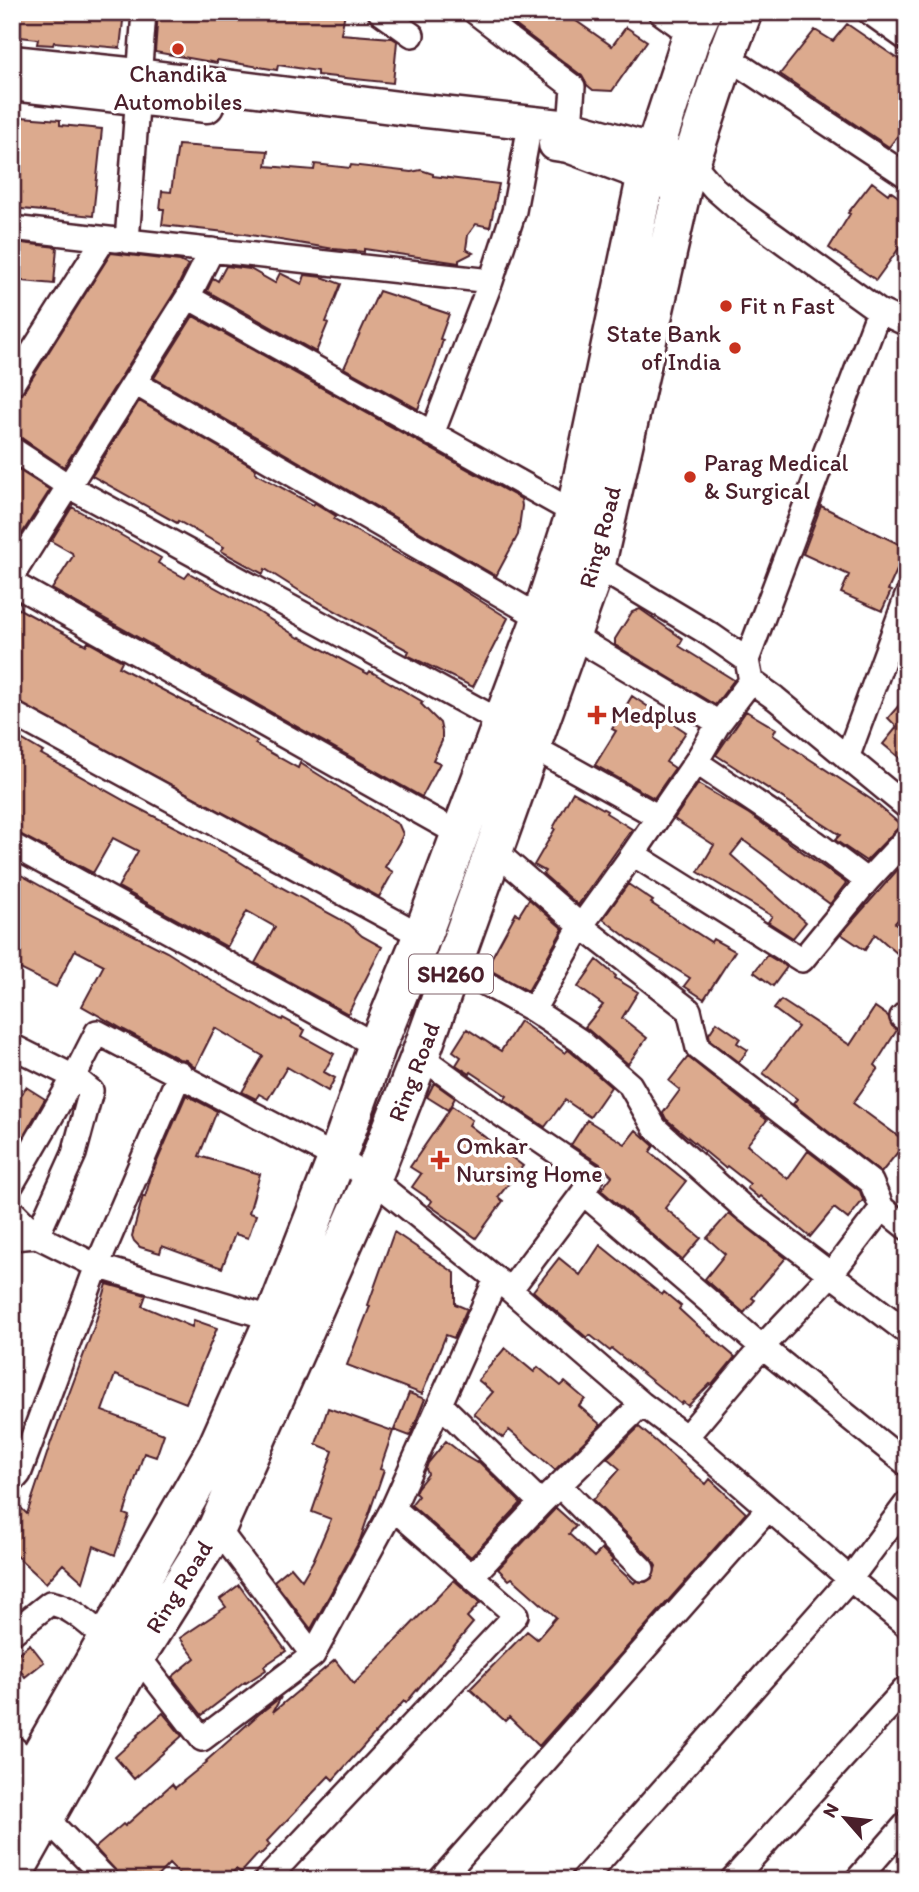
<svg xmlns="http://www.w3.org/2000/svg" width="919" height="1892" viewBox="0 0 919 1892" font-family="Itim,sans-serif">
<rect width="100%" height="100%" fill="#fff"/>
<filter id="ink" filterUnits="userSpaceOnUse"><feTurbulence type="fractalNoise" baseFrequency=".0143" numOctaves="2"/><feDisplacementMap in="SourceGraphic" scale="14" xChannelSelector="R" yChannelSelector="G"/><feConvolveMatrix kernelMatrix="1 2 1 2 8 2 1 2 1" color-interpolation-filters="sRGB"/></filter>
<g filter="url(#ink)">
<path fill="#dcaa8e" stroke="#4a1f2b" stroke-width="2" d="M12,12h112l-4,36 -66,-6 -1,3 -16,-1 1,-5 -26,-3z
M158,12h187l-4,22 51,4 5,3 -4,42 -76,-8v-4l-39,-6 -1,5 -60,-10v3l-62,-11z
M498,12h78l-4,6 40,28 14,-19 21,14 -35,50 -19,-1 -6,-5 -5,-9z
M847,24l60,41v59l-18,23 -109,-73 35,-44 18,11z
M21,117l39,3v5l42,4 -9,87 -81,-8v-88l9,1z
M178,145l90,6 -2,15 48,4 1,-6 35,4 1,-3 60,7 10,-2 12,4v2l66,8 -9,43 -14,-3 -8,11 -2,14 7,4 -14,7v3l-95,-14v3l-30,-3 -90,-15 -82,-9 2,-16h-4l2,-18 9,1z
M872,182l16,12 2,-3 17,12v49l-7,-5 -24,33 -47,-32 21,-34 -2,-1z
M12,242l45,5 -3,37 -42,-4z
M111,253l69,8 8,4 -12,25 -112,177 -44,-30 -8,-2v-36l12,-8z
M226,266l24,3 25,14 5,-10 22,11 3,-9 17,2 19,7 -15,38 2,1 -12,29 -109,-61 6,-13 5,3z
M379,291l70,23 -9,25 3,1 -8,26 -17,43 -74,-41z
M193,316l328,183 1,7 -4,29 -22,41 -342,-198z
M139,401l117,68 -1,4 58,32 2,-2 21,13 -2,3 113,61 61,38 -35,69 -66,-32 2,-4 -103,-56 -41,-26 -2,5 -42,-23 3,-4 -46,-26 -1,2 -85,-47z
M12,466l38,24 -38,59z
M821,506l86,42 -19,42 3,1 -9,20 -41,-18 8,-18 -46,-21z
M72,507l89,51 -3,5 27,15 4,-5 65,36 45,29 1,-1 68,37 2,-3 53,31 -2,2 19,19 2,9v9l-9,19 7,3 -18,34 -370,-208 21,-33 -1,-3 -21,-12z
M12,605l74,40 2,-3 34,19 -3,6 93,49 45,25 -2,3 43,24 2,-5 21,13 78,49 4,9 -2,5 -16,28 8,5 -14,25 -367,-198z
M640,609l43,30 -4,7 55,34 -19,25 -100,-60v-6l17,-27z
M632,696l54,36 -20,30 9,6 -21,30 -59,-33 21,-34 -4,-2z
M907,696v68l-24,-20 14,-17 -9,-9z
M746,711l30,18 -3,6 99,65 29,25 -35,36 -31,-21 5,-5 -124,-80z
M12,736l8,5 1,-2 22,13 -2,2 91,51 94,48 49,31 74,40 13,12 20,11 -34,67 -93,-51 20,-36 -28,-16 -20,36 -109,-60 20,-36 -25,-13 -20,35 -81,-43z
M698,784l51,30 97,69 -16,21 -87,-64 -12,15 75,67 -13,16 -25,-16 4,-6 -74,-44 16,-27 -40,-26z
M573,792l34,19 -1,2 26,16 -54,76 -35,-31 2,-3 -11,-6 21,-36 -2,-1z
M907,859v51l-12,13 12,11v28l-32,-28 -10,16 -24,-16z
M12,870l63,35 92,47 47,30 68,38 1,-2 22,12 -3,6 32,18 -10,18 11,6 -7,13 -41,-24 -19,32 -9,-5 -3,5 -14,-7 21,-36 -48,-28 -20,40 -9,-8 -7,-1 -55,-29 -42,-24 22,-41 -29,-15 -19,37 -44,-22z
M628,884l25,17 -2,2 60,39 2,-3 22,12 -31,48 -20,-13 6,-8 -60,-38 -27,-21z
M529,899l34,30 -35,62 -42,-23 30,-55 3,2z
M767,955l20,12 -14,19 -19,-14z
M597,960l19,16 -1,2 23,14 -16,26 25,20 -19,26 -43,-37 18,-22 -25,-18z
M781,1000l69,45 25,-38 13,9 4,10 5,4 -22,35 3,3 -25,35 53,39 -25,31 -88,-69 4,-5 -34,-26 35,-46 -24,-18z
M520,1021l45,32 3,-3 3,2 40,35 -21,30 -25,-17 -20,27 -41,-27 3,-4 -36,-24 -1,2 -14,-9 5,-8 -8,-6 14,-22 34,22z
M717,1022l23,16 -3,5 11,7 -9,12 -29,-22 -1,-6z
M688,1057l79,63 -20,25 41,34 20,-28 52,40 3,9 -15,19 -14,-11 -24,29 -49,-41 -2,2 -12,-10 3,-4 -23,-18 -2,2 -59,-49 -3,-6 17,-23 -11,-9z
M434,1083l21,15 -7,12 -21,-13z
M26,1087l19,12 -33,57v-46z
M186,1095l31,16 -18,45 61,18 -11,39 7,2 -8,23 -13,-4 -13,34 -60,-22 -2,7 -20,-6 -6,-6 -2,-5 11,-40 2,1 7,-24z
M452,1106l20,14 -3,5 54,41 -25,31 5,4 -27,37 -47,-33 3,-4 -20,-14 9,-13 -11,-7z
M587,1120l38,24 11,-14 18,16 -4,6 36,29 -21,27 36,30 -19,22 -81,-70 11,-14 -12,-12 -29,-19z
M729,1213l57,45 -27,31 -7,9 3,2 -11,13 -39,-34 20,-25 -18,-16z
M394,1232l61,41v31l12,5 -13,29 -8,-3 -24,59 -75,-29 23,-59 -2,-1z
M600,1245l62,50 2,-3 17,14 -2,3 13,12 43,36 -23,28 -2,-1 -22,22 -5,-4 -2,2 -69,-55 -2,2 -20,-16 -3,3 -54,-47 26,-33 21,17z
M107,1284l39,11 -4,11 50,21 2,-7 23,8 -31,75 -71,-28 -13,36 62,23 -8,23 -12,-4 -20,61 5,2 -14,39 -21,-9 -11,36 -20,-18 -17,19 -34,-31v-53l15,15 24,-72 43,-115z
M505,1348l29,24 4,-5 23,19 4,-4 20,17 -6,7 22,19 -46,45 -46,-40 -6,8 -29,-24 19,-22 -15,-12z
M409,1393l16,6 -15,37 -16,-6z
M328,1408l65,23 -13,38 4,1 -24,70 -49,89 -37,-48 17,-14 11,13 11,-19 18,-42 -19,-7 21,-61 -17,-7z
M639,1427l67,57 4,-5 36,34 -207,233 -30,-29 -4,4 -35,-32 57,-58 10,8 19,-22 -44,-39 -3,2 -11,-11 58,-61 20,18 -7,8 25,23 8,-8 11,11 -2,2 23,21 2,-2 10,1 6,-4 4,-12 -4,-7 -59,-59 27,-31 -13,-11z
M446,1441l19,15 12,7 1,-2 43,42 -50,54 -60,-52 7,-9 -3,-3 2,-5 11,-14 -2,-5 2,-6z
M454,1580l26,23 -13,14 6,6 -67,80 -2,-2 -71,79 -4,-4 -62,65 3,4 -10,10 -2,-1 -17,19 -5,-4 -11,11h-40l-16,-16 -15,16h-30l-29,-32 28,-24 2,2 47,-42 3,4 32,-26 -1,-1 53,-47 22,-17 -8,15 62,-52 19,24z
M239,1585l47,66 -22,15 2,4 -20,13 -1,-1 -43,33 -30,-38 23,-19 -15,-20 46,-31 -6,-8z
M30,1644l14,18 -19,15 -13,-19z
M163,1713l19,23 -48,43 -19,-22 23,-21 -1,-1z"/>
<g fill="none" stroke-linecap="round" stroke-linejoin="round">
<defs>
<path id="minor" d="M144,12l-17,229 364,40 23,-70 13,-70
M380,12l32,23
M475,12l98,75 -3,40
M660,12l32,23
M869,12l38,27
M726,56l181,120
M691,161l23,27 24,21 141,102 28,13
M12,228l105,12
M188,297l387,216
M135,383l406,235
M12,384l92,-145
M432,434l59,-153
M12,449l58,38 433,236
M596,566l115,69 36,25 4,21 24,17 132,109
M12,576l176,-279 24,-47
M12,583l447,251
M571,635l148,88
M890,642l17,13
M747,660l132,-349
M12,713l410,223
M531,746l126,70
M847,758l60,-162
M696,762l119,80 52,39
M12,845l365,201
M495,851l86,75 108,84 9,38 173,134 11,26 -50,65 -70,74 -76,90
M633,854l169,106 65,-79 40,-43
M454,966l79,44 47,31 50,44 25,43 90,81 162,123
M533,1010l48,-84 52,-72 63,-92 23,-39 32,-42
M902,1017l5,-5
M12,1046l62,31 -62,107
M420,1056l79,57 93,63 -9,17
M180,1073l-83,193 177,53
M882,1208l25,20
M12,1211l25,25 60,30 -78,208 -7,8
M12,1238l25,-2 37,-82 17,-63 -17,-14 23,-45 240,126 35,21 138,111 132,114 44,33 164,142 57,47
M510,1290l73,-97 179,154 145,117
M440,1404l101,99 101,-99
M560,1486l82,83
M217,1528l96,127
M473,1575l68,-72
M12,1633l38,-30c23,4 40,23 58,37
M137,1655l65,84 111,-84 80,-147 103,-229
M12,1747l23,19
M47,1819l60,61
M266,1880l250,-265 -123,-107
M440,1880l328,-371
M583,1880l267,-301 57,-76
M732,1880l175,-193
M857,1880l50,-57"/>
<path id="secondary" d="M12,62l126,13 269,34 163,18 121,34
M12,84l195,22
M555,144l13,2 99,37"/>
<path id="trunk" d="M12,1805l204,-356 58,-130 63,-161 40,-112 45,-110 119,-318 34,-105 71,-337 46,-141 10,-23
M12,1877l125,-222 80,-127 155,-349 48,-123 176,-490 86,-377 44,-133 17,-44"/>
</defs>
<use href="#minor" stroke="#4a1f2b" stroke-width="28"/>
<use href="#secondary" stroke="#4a1f2b" stroke-width="37"/>
<use href="#trunk" stroke="#4a1f2b" stroke-width="42"/>
<use href="#minor" stroke="#fff" stroke-width="23"/>
<use href="#secondary" stroke="#fff" stroke-width="32"/>
<use href="#trunk" stroke="#fff" stroke-width="37"/>
</g>
</g>
<g fill="#c8321e" stroke="#fff" stroke-width="2.5">
<circle cx="178" cy="49" r="7"/>
<circle cx="726" cy="306" r="7"/>
<circle cx="735" cy="348" r="7"/>
<circle cx="690" cy="477" r="7"/>
<path d="M593.5 704.5h7v7h7v7h-7v7h-7v-7h-7v-7h7z"/>
<path d="M436.5 1149.5h7v7h7v7h-7v7h-7v-7h-7v-7h7z"/>
</g>
<g text-anchor="middle" stroke-width="7" stroke-linejoin="round" paint-order="stroke">
<rect fill="#fff" stroke="#80626b" stroke-width="2" x="409" y="954.5" width="84" height="39" rx="5"/>
<g font-size="23" font-weight="bold" fill="#4a1f2b">
<text x="451" y="982">SH260</text>
</g>
<g font-size="24" fill="#4a1f2b" stroke="#fff" text-anchor="start">
<text x="178" y="82" text-anchor="middle">Chandika<tspan x="178" dy="28">Automobiles</tspan></text>
<text x="740" y="314">Fit n Fast</text>
<text x="721" y="342" text-anchor="end">State Bank<tspan x="721" dy="28">of India</tspan></text>
<text x="704" y="471">Parag Medical<tspan x="704" dy="28">&amp; Surgical</tspan></text>
<text x="611" y="723">Medplus</text>
<text x="456" y="1154">Omkar<tspan x="456" dy="28">Nursing Home</tspan></text>
</g>
<g font-size="24" fill="#4a1f2b" stroke="#fff">
<text transform="translate(600 537) rotate(-75)" y="8">Ring Road</text>
<text transform="translate(414 1072) rotate(-69)" y="8">Ring Road</text>
<text transform="translate(179 1587) rotate(-58)" y="8">Ring Road</text>
</g>
</g>
<rect width="919" height="1892" fill="none" stroke="#fff" stroke-width="42"/>
<rect x="21" y="21" width="877" height="1850" fill="none" stroke="#4a1f2b" stroke-width="2.5" filter="url(#ink)"/>
<g transform="translate(845 1818) rotate(298)" stroke="#ffffff" stroke-width="5" paint-order="stroke">
<path d="M0-5L12 26L0 18L-12 26Z" fill="#4a1f2b"/>
<text y="-10" font-size="19" font-weight="bold" text-anchor="middle" fill="#4a1f2b">N</text>
</g>
</svg>
